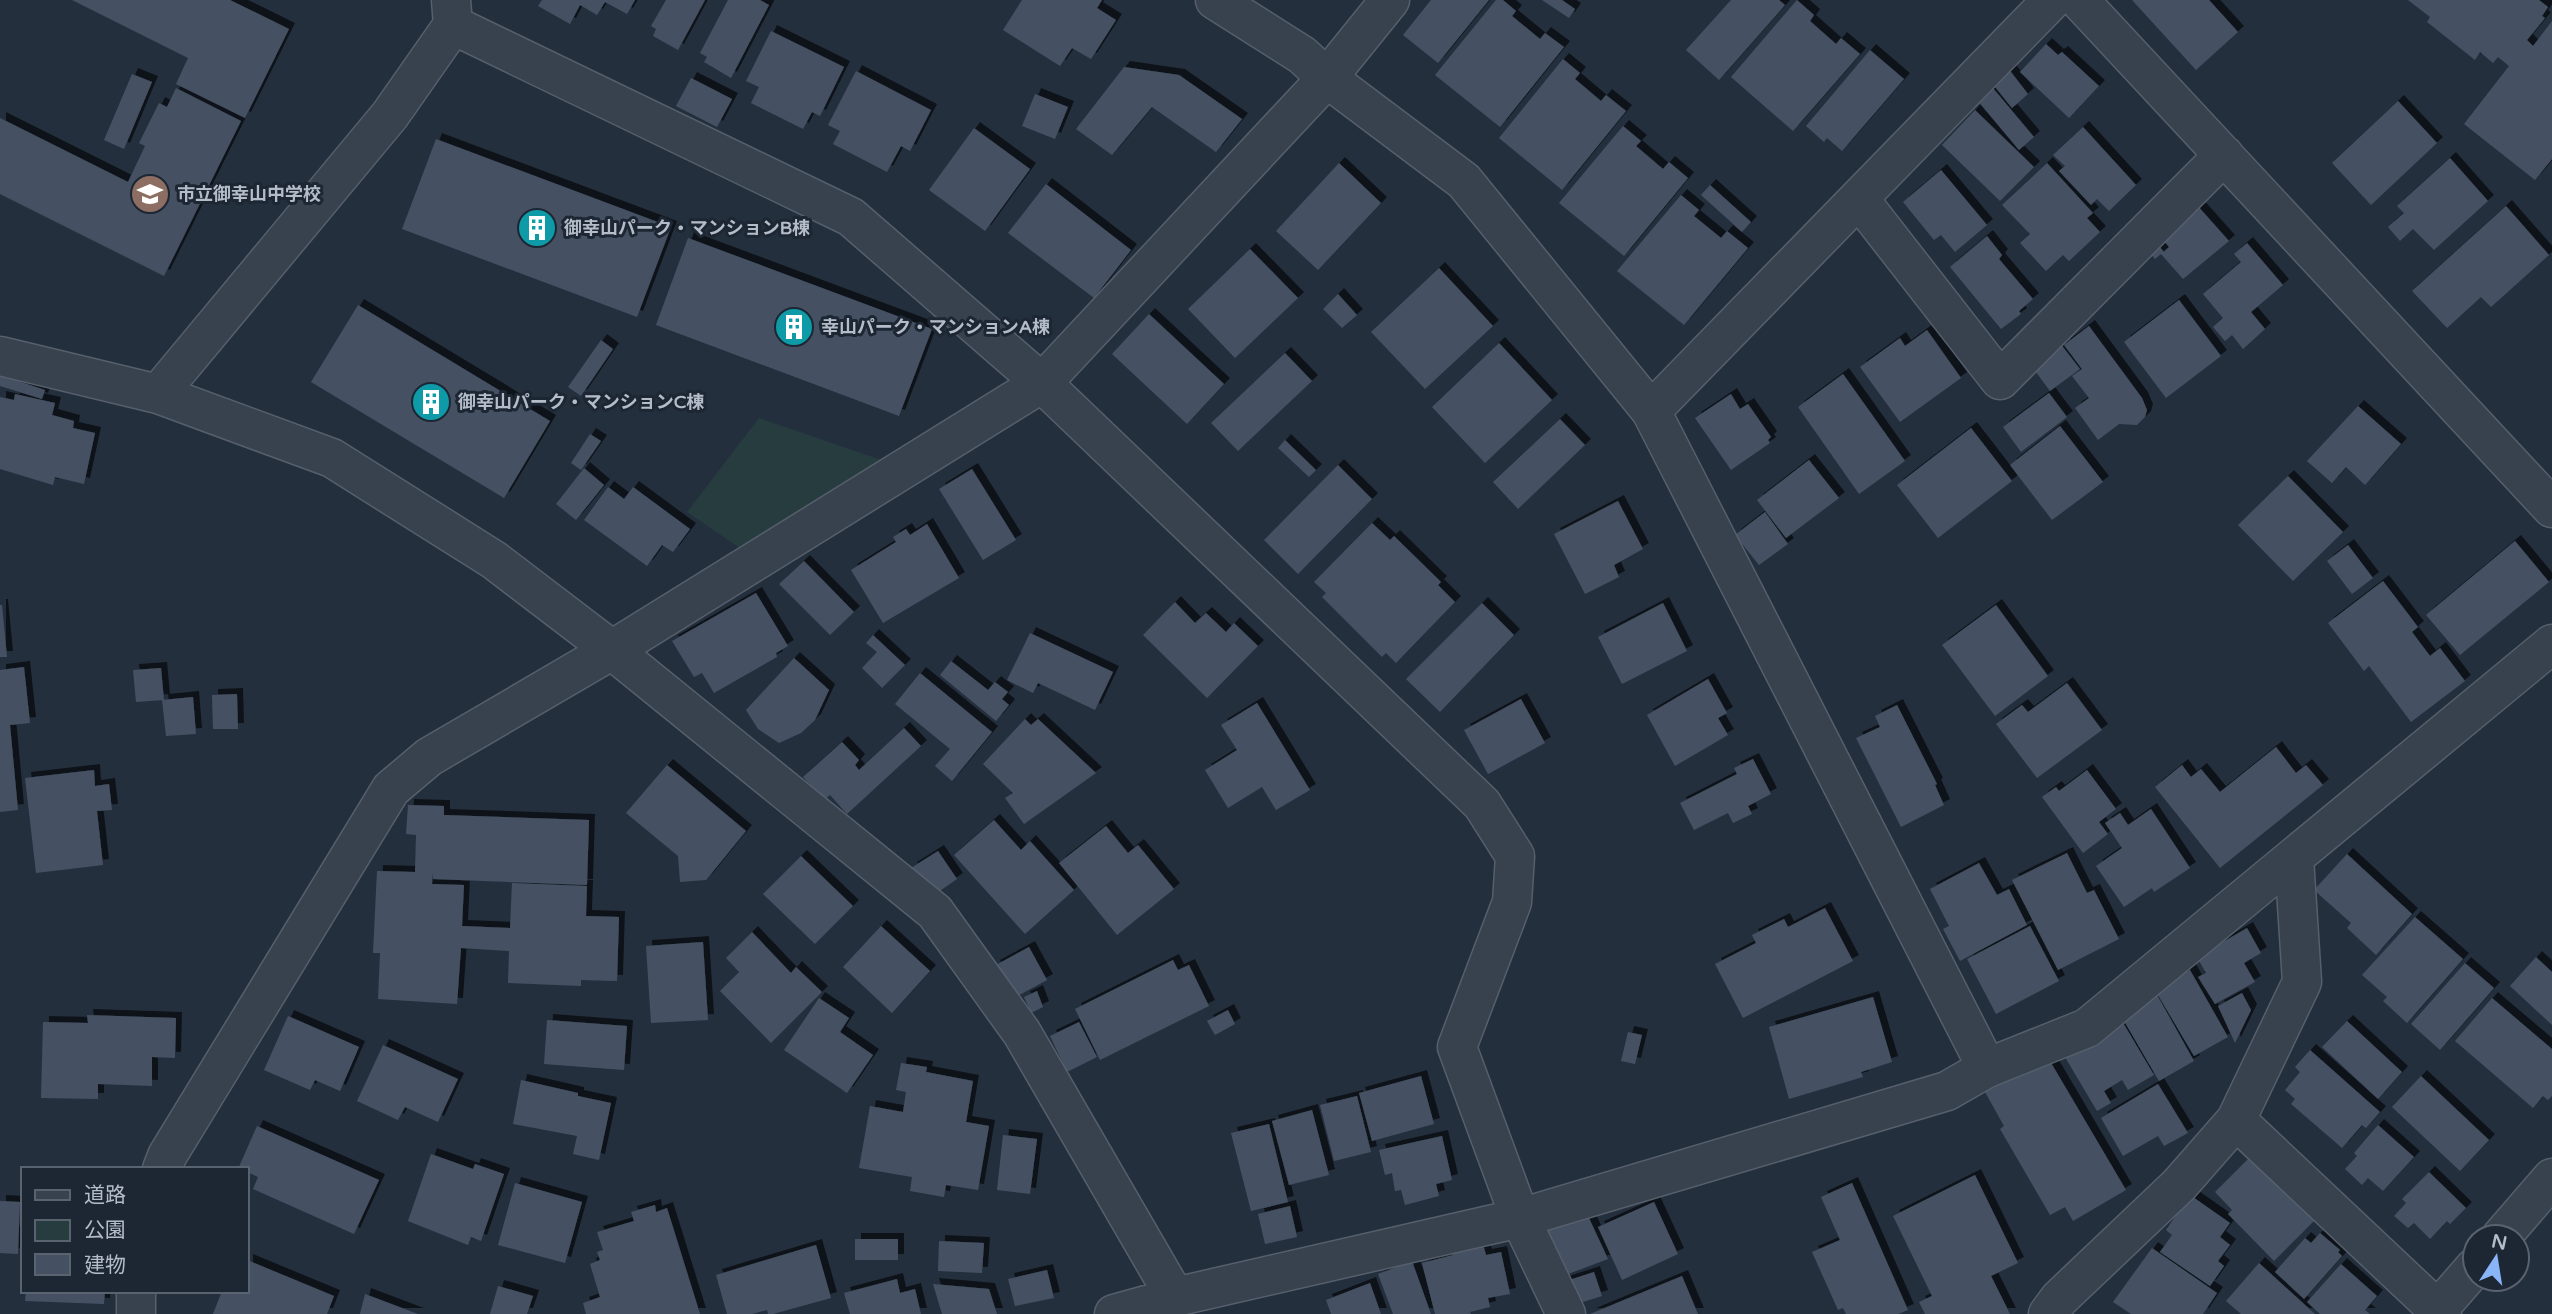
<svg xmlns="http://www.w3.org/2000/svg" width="2552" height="1314" viewBox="0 0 2552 1314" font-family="'Varela Round','Noto Sans JP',sans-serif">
<defs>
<filter id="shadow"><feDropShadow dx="6" dy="-6" stdDeviation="0" flood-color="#0009"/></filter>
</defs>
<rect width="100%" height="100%" fill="#242f3e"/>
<path fill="#263c3f" d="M759,418l131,45 -140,92 -63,-43z"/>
<path fill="#455162" filter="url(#shadow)" d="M72,0h158l59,29 -44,89 -69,-34 12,-26z
M542,0h93l-8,14 -22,-12 -8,13 -17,-10 -10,19 -32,-18z
M666,0h39l-27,50 -25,-14 3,-7 -5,-3z
M728,0h32l9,5 -38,73 -27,-16 3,-5 -7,-4z
M1022,0h80l-5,8 19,12 -25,39 -19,-11 -12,18 -57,-36z
M1431,0h58l-51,63 -35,-28z
M1496,0h7l13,11 -4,5 28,23 5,-6 19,14 -64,80 -65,-52z
M1542,0h20l13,9 -6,9z
M1731,0h48l6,5 -66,75 -33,-30z
M1797,0l17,15 -4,6 26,23 5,-6 19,16 -67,77 -62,-54z
M2132,0h77l29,32 -42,38z
M2408,0h131l9,7 -6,9 3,2 -18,22 6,6 19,-25v138l-17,21 -71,-56 45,-58 -11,-9 -5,6 -13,-11 -5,8 -48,-38 3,-5z
M771,31l73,36 -24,49 -8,-4 -9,17 -52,-26 8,-16 -13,-6z
M2046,44l12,11 4,-3 37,34 -30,32 -49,-46z
M1870,50l34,29 -62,72 -15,-13 -3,4 -18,-16z
M1563,59l17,14 -5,6 26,22 5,-6 20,16 -64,79 -63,-52z
M2004,63l24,31 -16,14 -25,-31z
M1124,67l55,8 63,44 -26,33 -64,-45 -40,48 -36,-26z
M856,71l75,39 -21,41 -9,-5 -14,26 -54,-28 7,-13 -12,-6z
M132,74l20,8 -28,67 -20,-9z
M691,78l41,21 -15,28 -41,-21z
M1987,81l47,56 -15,13 -47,-56z
M176,88l65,33 -77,155 -164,-82v-76l128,64 17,-36 -6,-3 20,-40 8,4z
M1035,94l33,13 -13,32 -33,-13z
M2398,101l39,42 -66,62 -39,-42z
M1975,110l59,57 -34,34 -58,-56z
M1623,126l18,15 -5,5 27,23 6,-7 19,16 -64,78 -65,-53z
M2083,127l53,58 -27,26 -12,-12 -6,6 -32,-34 6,-5 -12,-11z
M974,128l56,41 -45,62 -56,-41z
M436,139l235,88 -34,90 -235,-88z
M2450,158l38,43 -54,49 -21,-21 -13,12 -12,-14 16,-14 -7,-7z
M1339,163l42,40 -63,67 -42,-39z
M2047,163l46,50 -6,5 13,14 -31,29 -6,-6 -17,16 -26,-28 10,-9 -28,-29z
M1941,170l46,55 -32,27 -14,-17 -7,5 -31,-38z
M1046,184l85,66 -37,48 -86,-65z
M1710,185l41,37 -9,10 -41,-37z
M1681,195l18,15 -5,6 27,22 6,-7 21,17 -64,77 -67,-54z
M2196,204l33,37 -46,38 -22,-25 -6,5 -15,-18 8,-8 16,19 5,-5 -9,-11z
M2506,206l43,49 -58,52 -10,-10 -34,31 -35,-37z
M1987,236l15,19 -3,4 34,40 -14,12 2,3 -20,15 -51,-62z
M688,238l244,91 -33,87 -243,-91z
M2247,243l36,42 -32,27 14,17 -22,20 -11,-14 -7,6 -12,-14 10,-9 -20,-24 38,-32 -7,-8z
M1250,249l48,49 -63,60 -47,-49z
M1439,268l54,58 -68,63 -54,-57z
M1338,294l19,21 -15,13 -19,-19z
M2179,300l42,56 -55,42 -42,-56z
M358,305l192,116 -46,77 -193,-116z
M1149,314l75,70 -37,40 -75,-70z
M2089,326l53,72 5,12 -2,7 -8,8 -18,-1 -21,16 -23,-32 14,-10 -17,-22 10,-7 -18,-24z
M1927,330l34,48 -61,44 -40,-55 40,-29 5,8z
M2056,338l24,31 -30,22 -23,-31z
M601,340l12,9 -32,47 -13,-9z
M1499,343l53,57 -67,63 -53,-56z
M1285,353l27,28 -74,70 -27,-28z
M1843,374l62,87 -46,33 -61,-87z
M0,375l45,15 -3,9 -42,-13z
M2049,393l18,24 -46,35 -18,-25z
M15,394l40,9 -3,12 22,6 -1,7 22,5 -11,51 -29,-7 -2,8 -53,-16v-72l14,3z
M1731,394l9,15 8,-5 23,33 -3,3 2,3 -39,27 -36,-52z
M2358,406l43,38 -36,41 -19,-18 -14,16 -25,-22z
M1560,419l25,26 -67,64 -25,-27z
M2060,426l43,56 -51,38 -42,-55z
M1971,428l41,53 -74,57 -41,-53z
M590,434l11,7 -20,29 -10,-7z
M1285,440l31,30 -7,7 -31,-29z
M1809,460l30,38 -53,40 -29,-38z
M1338,465l34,34 -74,75 -34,-34z
M584,468l20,17 -28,35 -20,-16z
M972,469l44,71 -33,20 -44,-71z
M2288,476l55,56 -50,49 -55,-56z
M608,487l16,12 9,-12 57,42 -17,23 -11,-7 -15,21 -63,-46z
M1618,501l25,48 -29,16 5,12 -34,17 -31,-60z
M1765,512l23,32 -29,21 -24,-30z
M1372,523l18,17 4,-4 47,46 -3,3 17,17 -59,61 -10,-10 -4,4 -60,-60 4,-4 -12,-11z
M927,524l32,54 -76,45 -32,-53 45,-28 -3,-5 13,-8 4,6z
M2515,541l34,41 -89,73 -34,-40z
M2348,545l25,33 -21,16 -25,-33z
M804,561l50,51 -24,23 -51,-51z
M2383,581l35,46 -6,5 18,24 10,-8 25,33 -54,41 -42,-56 -5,5 -36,-48z
M756,593l32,53 -12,7 1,4 -63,36 -12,-20 -8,4 -22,-36z
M1175,602l20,21 11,-10 20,19 8,-9 24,23 -51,52 -64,-63z
M1482,603l32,32 -74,77 -34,-33z
M1663,603l24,48 -65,33 -24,-47z
M0,605h2l5,52h-7z
M1996,605l52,71 -53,40 -53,-71z
M1030,633l83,39 -18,38 -57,-27 -5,10 -26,-13z
M873,635l32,30 -23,23 -20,-20 15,-16 -11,-9z
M794,658l35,32 -14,30 -14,13 -22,10 -21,-14 -12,-19z
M951,661l37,29 7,-8 13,10 -6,7 7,6 -13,16 -56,-46z
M24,667l6,56 -20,2 8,85 -18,2v-142z
M161,668l3,32 -28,2 -3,-32z
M920,673l72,59 -40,49 -17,-15 15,-17 -55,-45z
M1708,679l19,34 -9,5 10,17 -53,31 -28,-51z
M2067,683l35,47 -65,48 -41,-54 26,-19 6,7z
M237,694l1,35h-25l-1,-34z
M193,697l3,37 -30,2 -4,-36z
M1521,699l24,44 -57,31 -24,-44z
M1257,703l53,87 -34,20 -14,-23 -34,21 -23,-38 32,-20 -16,-25z
M1897,705l40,79 -2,1 9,20 -43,22 -45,-89 24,-11 -5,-11z
M1025,719l6,6 7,-6 58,54 -72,51 -19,-26 8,-5 -30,-29z
M904,728l17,18 -74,68 -17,-19 -6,5 -21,-23 39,-35 17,18 -4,5 4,5z
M2276,747l20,26 10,-8 17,20 -103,83 -65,-81 27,-22 9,12 10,-8 19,23z
M1753,759l18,35 -23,12 4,8 -19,9 -5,-10 -34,17 -14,-27 57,-29 -3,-6z
M667,765l79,66 -40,49 -26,2 -2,-26 -52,-43z
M94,770l1,16 14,-2 3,26 -15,1 6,54 -67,8 -11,-95z
M2087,770l29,39 -17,13 9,12 -25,19 -41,-56 14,-10 3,4z
M408,805l36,1v9l145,5 -2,65 -154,-6v-7l-1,12 32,1 -2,41 48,2 2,-45 75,3 -1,30 33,1 -2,64 -36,-1v6l-73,-3 1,-32 -48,-3 -4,56 -79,-5 2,-46h-7l4,-82 38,1 1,-37 -10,-1z
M2151,809l39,59 -36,24 -2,-4 -28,19 -28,-41 26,-18 -17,-25 15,-10 8,12z
M994,820l27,30 9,-9 44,49 -49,44 -71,-79z
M1106,826l22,27 10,-8 36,44 -57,46 -58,-72z
M938,851l19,28 -26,18 -20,-29z
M2067,853l20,40 7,-3 25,49 -61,31 -46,-90z
M2347,854l65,60 -36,41 -29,-27 4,-5 -37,-33z
M801,856l52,50 -38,38 -52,-50z
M1979,863l18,32 12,-6 18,36 -67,36 -17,-32 6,-3 -19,-37z
M1825,908l28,53 -110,57 -28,-54 41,-21 -4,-8 32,-16 4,8z
M2415,917l48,42 -56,64 -24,-22 4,-4 -25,-22z
M881,926l49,45 -38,42 -49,-46z
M2030,926l29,55 -63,33 -29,-55z
M2247,928l14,25 -17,10 11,19 -40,22 -17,-27 8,-4 -9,-16z
M752,932l39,41 5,-6 26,25 -51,51 -51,-52 19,-19 -13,-14z
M703,942l5,78 -57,3 -5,-77z
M1029,947l18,33 -35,19 -18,-33z
M2536,957l16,15v53l-42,-39z
M1173,960l5,10 11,-5 20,41 -109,54 -25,-51z
M2465,963l29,25 -54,62 -29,-26z
M2190,970l38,67 -34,19 -39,-66z
M1037,991l6,16 -12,6 -7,-16z
M2156,993l38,68 -35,20 -39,-67z
M2242,993l9,17 -16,33 -17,-37z
M1873,997l19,65 -31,10 2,5 -74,22 -20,-72z
M819,998l30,20 -9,14 33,23 -26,38 -63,-43z
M2492,998l60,51v47l-4,4 -5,-4 -10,12 -78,-67z
M1228,1010l7,14 -20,11 -8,-14z
M87,1015l89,3 -1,40 -23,-1v29l-54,-2v15l-57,-1 2,-76 45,1z
M288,1016l71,31 -19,44 -25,-11 -5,10 -46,-20z
M2119,1016l35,59 -26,15 -6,-10 -18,11 7,12 -14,8 -35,-59z
M547,1020l80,6 -3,44 -80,-6z
M2347,1021l55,51 -24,27 -56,-52z
M1079,1022l18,35 -30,15 -17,-36z
M1628,1032l14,3 -7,29 -14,-3z
M383,1045l75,34 -20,43 -33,-15 -7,13 -41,-19z
M2310,1050l70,62 -14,16 -4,-3 -20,23 -51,-44 4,-5 -10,-9 15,-18 -5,-5z
M2047,1056l79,134 -53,31 -8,-14 -15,8 -50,-86 4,-3 -19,-34z
M901,1063l26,4 -1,5 47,9 -7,41 23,4 -11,64 -32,-5 -2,12 -34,-6 2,-14 -53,-9 11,-62 33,6 3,-20 -10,-2z
M1421,1076l13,48 -62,17 -13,-48z
M2421,1076l68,64 -29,31 -68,-64z
M521,1080l57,13v3l33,7 -12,57 -26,-6 4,-18 -64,-12z
M2158,1084l30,49 -24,13 -6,-10 -35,20 -22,-38z
M1357,1096l14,56 -37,9 -14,-56z
M1312,1110l17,65 -40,10 -17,-64z
M1269,1124l19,78 -37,9 -20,-78z
M2378,1125l36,32 -31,34 -15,-13 -6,7 -17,-16 12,-13 -3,-3z
M257,1126l122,54 -25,54 -101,-45 5,-12 -11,-5v-3h-9z
M1003,1135l34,4 -7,55 -33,-4z
M1442,1136l10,44 -16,4 3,12 -34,9 -4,-15 -6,1 -3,-18 -7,2 -6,-25z
M431,1154l42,15 2,-5 29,10 -23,67 -10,-4 -3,8 -60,-24z
M2251,1156l64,64 -41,41 -46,-47 4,-4 -17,-18z
M2429,1172l37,36 -16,16 -3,-3 -17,18 -16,-16 -6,5 -14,-12 12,-13 -4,-4z
M1975,1175l43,88 -27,13 19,38h-85l-6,-12 13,-6 -39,-80z
M515,1183l67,19 -17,61 -67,-18z
M1852,1183l56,127 -10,4h-52l-3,-6 -5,2 -26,-58 28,-12 -19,-43z
M2190,1195l40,28 -10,14 10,8 -12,16 6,5 -14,20 -50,-34 12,-17 -6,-5z
M0,1201l20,1 -2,52 -18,-1z
M1654,1202l24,52 -56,26 -24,-53z
M655,1205l1,7 11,-4 33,106h-114l-3,-11 17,-6 -10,-33 10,-4 -3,-8 6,-2 -6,-18 37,-11 -3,-9z
M1290,1206l7,31 -32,7 -7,-30z
M1588,1216l20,43 -48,18 -21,-43z
M2320,1233l20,17 -2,2 4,4 -38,43 -29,-27 30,-34 6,5z
M855,1239h43v21h-43z
M1482,1240l4,15 15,-3 9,42 -22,4 2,9 -20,5 1,2h-36l-13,-51 31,-8 -2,-8z
M939,1241l45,2 -2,30 -44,-2z
M816,1245l15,53 -58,16h-5l-1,-4 -15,4h-25l-11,-39z
M2152,1248l65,45 -14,21h-72l-18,-12z
M247,1260l87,36 -7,18h-114l9,-23h25z
M1412,1261l19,53h-38l-15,-40z
M2259,1263l56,51h-74l-15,-13z
M2341,1264l36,32 -12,14 5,4h-50l-13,-12z
M1047,1270l7,28 -39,8 -7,-27z
M1594,1272l8,24 -32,10 -7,-24z
M1682,1276l16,38h-108z
M897,1279l3,14 15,-4 6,25h-71l-6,-21z
M1370,1283l11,31h-50l-5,-14z
M933,1284l56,5 8,25h-55z
M498,1286l35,10 -6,18h-37z
M26,1291h79l-1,13 -79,-3z
M365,1294l53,20h-58z"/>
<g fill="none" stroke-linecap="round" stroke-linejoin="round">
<defs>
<path id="minor" d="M2079,0l473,508
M453,25l398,192 191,166 440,421 33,52 -3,46 -55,145 63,171 46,96
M1859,199l141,181 224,-225
M0,356l158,38 174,64 162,102 118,90 323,262 87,121 153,264
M158,394l232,-279 63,-90 -2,-25
M1651,411l401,-411
M2294,858l8,124 -66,138 206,194
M162,1169l5,-13 224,-367 38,-32 183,-107 430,-267 285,-305 63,-78
M2501,1237l51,-59
M136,1314v-23
M1114,1314l61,-17 345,-79 427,-127 40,-23 100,-40 465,-384
M2048,1314l11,-15 120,-114 57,-65
M2434,1314l41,-47"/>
<path id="tertiary" d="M1215,0l87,55 25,23 137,103 187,230 336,657"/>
</defs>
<use href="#minor" stroke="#565f6c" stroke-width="41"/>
<use href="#tertiary" stroke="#565f6c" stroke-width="41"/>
<use href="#minor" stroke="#38414e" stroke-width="38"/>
<use href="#tertiary" stroke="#38414e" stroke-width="38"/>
</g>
<defs>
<symbol id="school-disc" viewBox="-11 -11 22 22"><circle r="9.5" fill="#8d6e63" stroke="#1d2633"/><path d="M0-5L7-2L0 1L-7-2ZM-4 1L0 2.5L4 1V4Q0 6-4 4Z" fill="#fff"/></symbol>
<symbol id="building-disc" viewBox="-11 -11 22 22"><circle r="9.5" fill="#0f9aa8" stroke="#1d2633"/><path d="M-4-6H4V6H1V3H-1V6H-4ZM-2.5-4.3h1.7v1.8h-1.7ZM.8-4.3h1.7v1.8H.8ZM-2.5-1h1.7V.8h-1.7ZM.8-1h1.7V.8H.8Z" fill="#fff"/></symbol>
</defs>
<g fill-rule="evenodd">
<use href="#school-disc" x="128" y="172" width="44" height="44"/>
<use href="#building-disc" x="515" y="206" width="44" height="44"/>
<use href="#building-disc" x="772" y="305" width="44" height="44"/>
<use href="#building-disc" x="409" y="380" width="44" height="44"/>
</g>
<g text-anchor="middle" stroke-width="6" stroke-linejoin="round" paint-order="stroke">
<g font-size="18" font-weight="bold" fill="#b4bcc9" stroke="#1d2633" text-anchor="start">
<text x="177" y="200">市立御幸山中学校</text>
<text x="564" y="234">御幸山パーク・マンションB棟</text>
<text x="821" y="333">幸山パーク・マンションA棟</text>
<text x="458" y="408">御幸山パーク・マンションC棟</text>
</g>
</g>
<rect x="21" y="1167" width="228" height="126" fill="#1d2633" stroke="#59626f" stroke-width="2"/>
<rect x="35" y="1190" width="35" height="10" fill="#38414e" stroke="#59626f" stroke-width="2"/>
<text x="84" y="1202" font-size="21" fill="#b4bcc9">道路</text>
<rect x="35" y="1220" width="35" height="21" fill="#263c3f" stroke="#59626f" stroke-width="2"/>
<text x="84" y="1237" font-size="21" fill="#b4bcc9">公園</text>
<rect x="35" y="1254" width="35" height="21" fill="#455162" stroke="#59626f" stroke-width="2"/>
<text x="84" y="1272" font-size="21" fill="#b4bcc9">建物</text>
<g transform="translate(2496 1258) rotate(12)"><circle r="33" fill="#1d2633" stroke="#59626f" stroke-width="2"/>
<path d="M0-5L12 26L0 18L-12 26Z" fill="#8ab4f8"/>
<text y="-10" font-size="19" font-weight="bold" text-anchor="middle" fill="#b4bcc9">N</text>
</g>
</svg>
